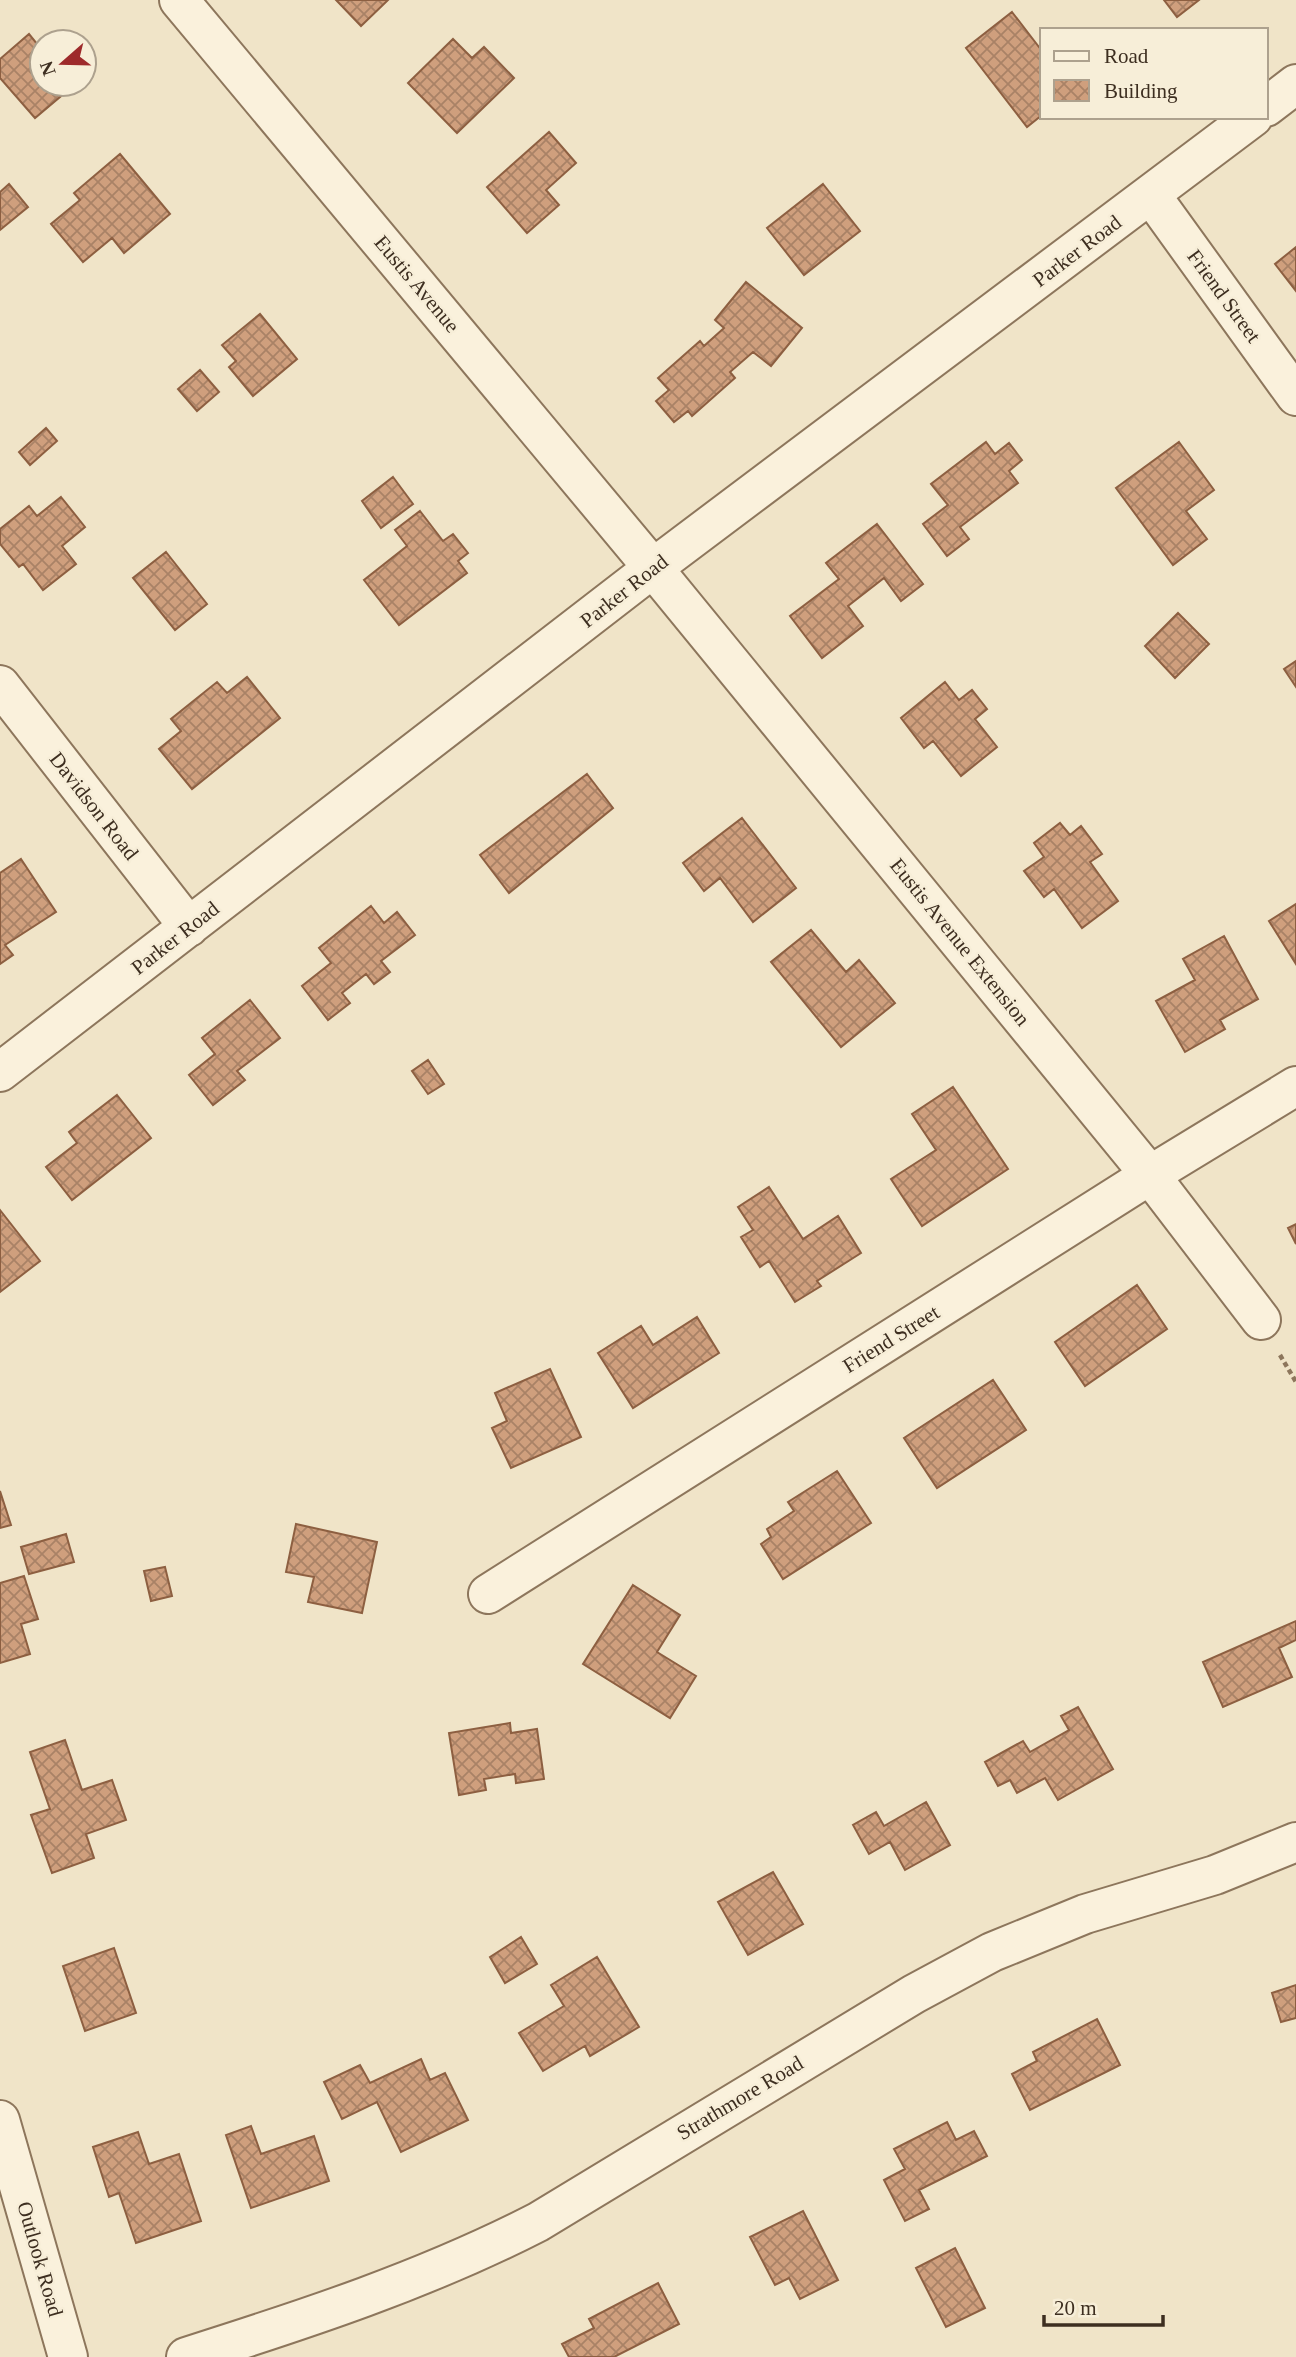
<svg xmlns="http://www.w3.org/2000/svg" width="1296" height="2357" viewBox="0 0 1296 2357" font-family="'Times New Roman',serif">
<defs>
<pattern id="building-cross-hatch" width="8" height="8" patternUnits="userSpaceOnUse" patternTransform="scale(1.75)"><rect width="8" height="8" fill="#cf9f7d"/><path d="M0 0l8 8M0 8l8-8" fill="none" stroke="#a98266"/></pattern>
</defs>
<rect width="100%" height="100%" fill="#f0e4c8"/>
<path fill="url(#building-cross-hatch)" stroke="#8d5f41" stroke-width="2" d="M336,0h52l-27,26z
M1164,0h35l-22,17z
M1012,12l30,39v64l-15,12 -61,-79z
M29,34l13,16v34l31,2 -38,32 -35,-40v-19z
M453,39l19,19 12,-11 30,31 -57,55 -49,-50z
M549,132l27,31 -30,27 13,15 -32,28 -40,-46z
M120,154l50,60 -46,39 -12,-15 -29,24 -32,-38 29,-24 -6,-7z
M9,184l19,23 -28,23v-38z
M823,184l37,47 -56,44 -37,-47z
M1296,247v44l-21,-27z
M746,282l56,46 -31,38 -18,-14 -23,20 5,6 -43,38 -4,-5 -14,11 -18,-21 13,-11 -11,-12 42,-37 4,5 20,-18 -9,-8z
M260,314l37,45 -44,37 -24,-29 7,-6 -14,-16z
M200,370l19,22 -22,19 -19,-22z
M46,428l11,13 -27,24 -11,-13z
M986,442l9,12 14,-11 13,17 -13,11 9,12 -58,44 9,12 -22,17 -24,-32 25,-19 -17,-21z
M1179,442l35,48 -28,21 21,28 -34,26 -57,-77z
M393,477l20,27 -32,24 -19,-27z
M61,497l24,30 -23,19 14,18 -33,26 -20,-26 -4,3 -19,-23v-15l29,-23 8,10z
M420,511l23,30 10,-7 15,19 -10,8 9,12 -68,52 -35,-45 43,-34 -12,-16z
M877,524l46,60 -22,17 -17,-23 -36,28 15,20 -41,32 -32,-42 49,-37 -13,-16z
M166,552l41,52 -32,26 -42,-52z
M1178,613l31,31 -34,34 -30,-32z
M1296,661v26l-12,-18z
M247,677l33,41 -88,71 -33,-40 22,-18 -10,-12 46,-37 10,11z
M945,682l14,18 13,-10 15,19 -12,10 22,28 -36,29 -28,-35 -9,7 -23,-30z
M587,774l26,34 -104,85 -29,-38z
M742,818l54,70 -43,34 -33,-44 -16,13 -21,-28z
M1060,823l10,12 11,-9 21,28 -12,8 28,39 -36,27 -28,-39 -10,8 -20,-26 20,-14 -10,-14z
M21,859l35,53 -51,33 8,10 -13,9v-91z
M1296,904v60l-27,-43z
M371,906l13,17 13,-11 18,23 -34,26 9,11 -16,12 -8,-10 -24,19 8,10 -22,17 -26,-34 29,-23 -12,-15z
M811,930l35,42 13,-12 36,43 -54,44 -70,-85z
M1224,936l34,63 -38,21 5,9 -40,23 -29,-51 39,-21 -12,-21z
M250,1000l30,38 -43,33 8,9 -32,25 -24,-30 26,-21 -13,-16z
M428,1060l16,24 -16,10 -16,-23z
M953,1087l55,82 -86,57 -31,-47 45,-29 -24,-36z
M117,1095l34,43 -79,62 -26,-33 31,-24 -8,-11z
M769,1187l34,52 35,-23 23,37 -44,28 4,5 -26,16 -26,-41 -9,6 -19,-30 12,-7 -15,-23z
M0,1210l40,51 -40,31z
M1296,1224v20l-8,-16z
M1137,1285l30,44 -82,57 -30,-44z
M697,1317l22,36 -86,55 -35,-55 43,-27 12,19z
M550,1369l31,68 -70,31 -19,-40 15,-7 -12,-28z
M993,1380l33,50 -89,58 -33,-50z
M837,1471l34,52 -88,56 -22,-35 10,-7 -4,-8 27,-18 -6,-9z
M0,1491l11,34 -11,3z
M296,1524l81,18 -15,71 -54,-11 6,-25 -28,-5z
M66,1534l8,28 -45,12 -8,-27z
M165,1567l7,29 -21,5 -7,-30z
M24,1576l14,43 -17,5 9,30 -30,9v-80z
M633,1585l47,30 -23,37 39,24 -26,42 -87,-54z
M1296,1621v19l-17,8 13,29 -69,30 -20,-45z
M1078,1707l35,62 -55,31 -13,-22 -28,15 -7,-13 -12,6 -13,-24 38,-21 7,11 39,-22 -8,-14z
M510,1723l1,10 26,-4 7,50 -28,4 -1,-9 -31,5 2,11 -27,5 -10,-62z
M65,1740l17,50 30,-10 14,40 -40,14 8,24 -42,15 -21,-58 19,-6 -20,-57z
M926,1802l24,43 -45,25 -15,-28 -21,12 -16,-29 23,-13 8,14z
M773,1872l30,52 -55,31 -30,-53z
M521,1937l16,27 -32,19 -15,-26z
M114,1948l22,65 -51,18 -22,-65z
M597,1957l42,70 -49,29 -5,-10 -42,25 -24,-38 45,-27 -13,-21z
M1296,1985v33l-15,4 -9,-29z
M1097,2019l23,46 -90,45 -18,-36 25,-13 -4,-9z
M421,2059l9,21 15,-7 23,47 -67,32 -24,-50 -35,17 -18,-37 36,-17 10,18z
M947,2122l9,18 18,-9 13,25 -68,34 10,19 -24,12 -21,-41 21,-11 -11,-20z
M251,2126l10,28 53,-18 15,45 -78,27 -25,-73z
M138,2132l11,32 30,-10 22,67 -65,22 -17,-50 -10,4 -16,-50z
M803,2211l35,69 -38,19 -11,-21 -14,7 -25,-48z
M955,2248l30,60 -39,19 -30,-59z
M658,2283l21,41 -65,33h-45l-7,-13 32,-16 -5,-9z"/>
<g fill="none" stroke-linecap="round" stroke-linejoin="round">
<defs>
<path id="minor" d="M179,0l474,568 497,607 111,145
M1266,107l30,-23
M1151,195l145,201
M0,685l189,242
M0,1072l653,-504 600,-451
M488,1594l662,-419 146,-89
M0,2120l68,237
M186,2357c120,-38 239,-77 352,-135l376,-228 78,-42 93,-38 130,-39 81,-33"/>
</defs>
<use href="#minor" stroke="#8d765c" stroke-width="42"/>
<path stroke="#8d765c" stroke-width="4.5" stroke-dasharray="5 3.5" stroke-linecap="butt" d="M1280,1355l16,27"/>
<use href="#minor" stroke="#faf1dc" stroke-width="38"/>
</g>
<g text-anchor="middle" stroke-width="5" stroke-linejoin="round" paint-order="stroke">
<g font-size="21" fill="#3d2e20" stroke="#f7eed8">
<text transform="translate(1077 251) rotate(-37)" y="7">Parker Road</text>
<text transform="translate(417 284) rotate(50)" y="7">Eustis Avenue</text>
<text transform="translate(1224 296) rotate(54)" y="7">Friend Street</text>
<text transform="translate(624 591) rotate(-38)" y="7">Parker Road</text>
<text transform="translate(94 806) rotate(52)" y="7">Davidson Road</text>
<text transform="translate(175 938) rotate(-38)" y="7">Parker Road</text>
<text transform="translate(960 942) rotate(51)" y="7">Eustis Avenue Extension</text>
<text transform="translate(891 1339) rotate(-32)" y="7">Friend Street</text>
<text transform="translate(740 2098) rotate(-31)" y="7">Strathmore Road</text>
<text transform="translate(40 2259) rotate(74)" y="7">Outlook Road</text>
</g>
</g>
<rect x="1040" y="28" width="228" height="91" fill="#f7eed8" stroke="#ada18e" stroke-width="2"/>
<rect x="1054" y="51" width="35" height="10" fill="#faf1dc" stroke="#ada18e" stroke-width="2"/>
<text x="1104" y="63" font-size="21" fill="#3d2e20">Road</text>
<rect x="1054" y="80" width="35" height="21" fill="url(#building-cross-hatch)" stroke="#ada18e" stroke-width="2"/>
<text x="1104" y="98" font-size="21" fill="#3d2e20">Building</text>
<g transform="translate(63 63) rotate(250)"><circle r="33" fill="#f7eed8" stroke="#ada18e" stroke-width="2"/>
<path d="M0-5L12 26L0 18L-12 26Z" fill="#9e2a2b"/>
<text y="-10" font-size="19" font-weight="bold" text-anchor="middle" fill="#3d2e20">N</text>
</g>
<path d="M1044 2315v10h119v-10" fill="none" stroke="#3d2e20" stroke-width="3.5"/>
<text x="1054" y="2315" font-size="21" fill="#3d2e20" stroke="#f7eed8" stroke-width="5" paint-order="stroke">20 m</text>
</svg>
